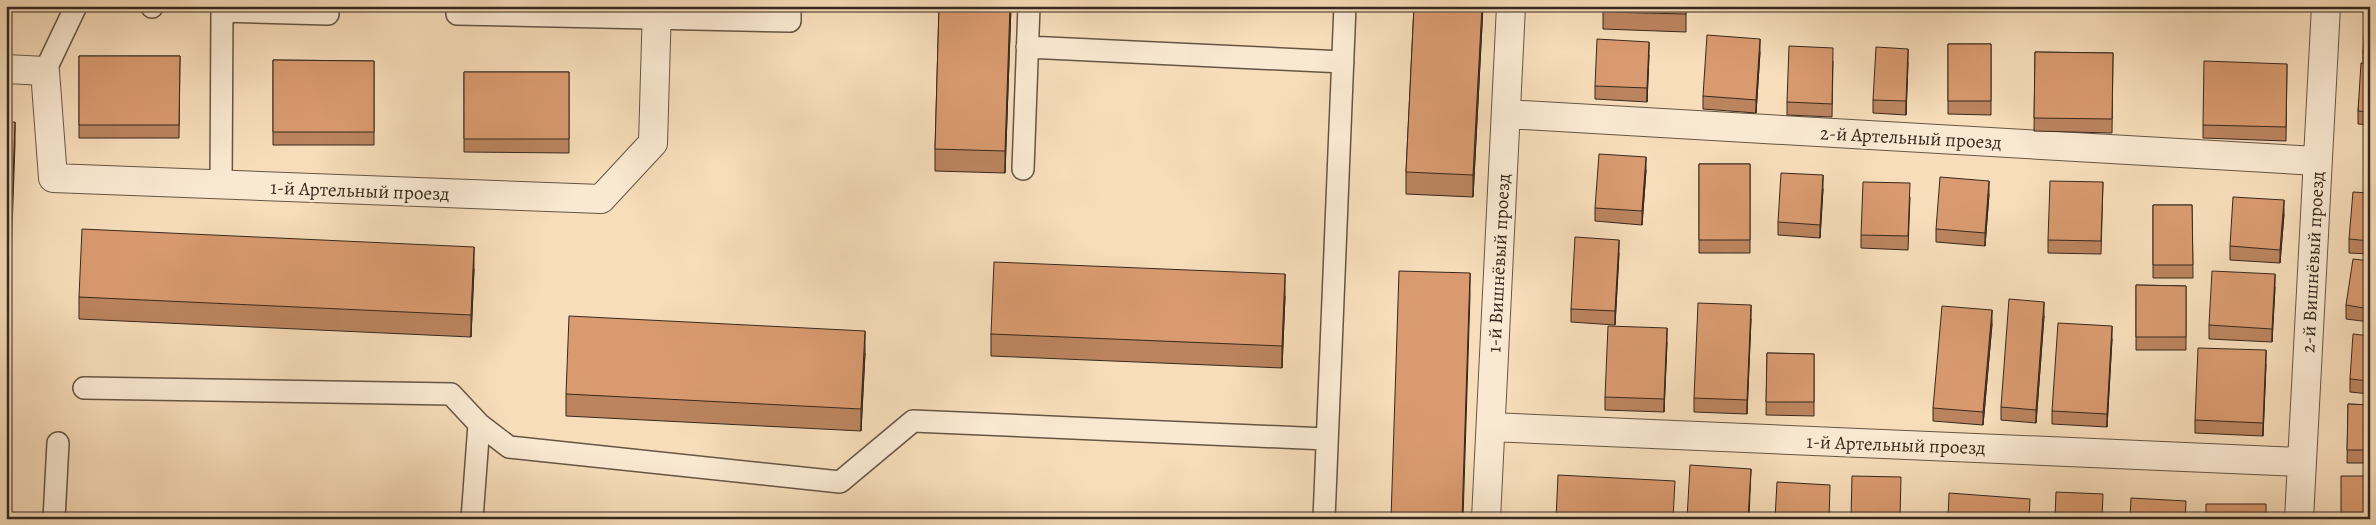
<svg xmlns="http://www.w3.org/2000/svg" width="2376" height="525" viewBox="0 0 2376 525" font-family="Alegreya,serif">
<rect width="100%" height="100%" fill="#f7ddba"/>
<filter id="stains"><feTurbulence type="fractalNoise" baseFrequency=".004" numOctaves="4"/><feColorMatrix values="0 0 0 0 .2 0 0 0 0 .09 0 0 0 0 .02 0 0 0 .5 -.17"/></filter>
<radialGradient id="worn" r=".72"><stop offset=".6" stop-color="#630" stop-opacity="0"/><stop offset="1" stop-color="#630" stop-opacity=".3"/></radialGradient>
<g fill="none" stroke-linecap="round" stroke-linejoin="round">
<defs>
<path id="service" d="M152,7v-1
M457,14l333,7v-15
M1027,47l316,15
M45,71l31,-65
M1023,169l6,-163
M221,185l1,-174 106,3
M84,388l367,6 28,30 30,23 331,35 73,-61 413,18
M54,519l4,-76
M472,519l7,-95
M1324,519l21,-513"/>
<path id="minor" d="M6,69l39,2 8,107 548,21 52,-56 4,-137
M1506,114l811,47
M1491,427l810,35
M1486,519l25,-513
M2299,519l27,-513"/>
</defs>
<use href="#service" stroke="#665545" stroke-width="24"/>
<use href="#minor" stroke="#665545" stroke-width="30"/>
<use href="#service" stroke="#fae9d2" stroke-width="21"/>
<use href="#minor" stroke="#fae9d2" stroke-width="28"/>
</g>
<path fill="#bb845f" stroke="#36281e" d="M939,6h72l-6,167 -70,-2v-22z
M1414,6h69l-10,191 -67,-3v-22z
M1686,6v26l-83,-3v-17z
M2370,6v119l-12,-1v-13l5,-48v-11z
M1948,44h43v71l-43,-1z
M1760,52l-4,61 -53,-4v-13z
M2035,52l78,1 -1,80 -78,-2z
M1649,55l-2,47 -52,-3v-13z
M79,56h101l-1,82h-100z
M273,60l101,1v84h-101z
M1833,61l-1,56 -45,-2v-13z
M1908,62l-2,53 -33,-2v-13z
M2287,64l-1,77 -83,-3v-13z
M464,72h105v81l-105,-1z
M1699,164h51v89h-51z
M1646,170l-4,55 -47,-4v-13z
M2103,182l-2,72 -53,-1v-13z
M1823,189l-3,49 -42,-3v-13z
M2370,193v61l-21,-1v-14z
M1989,194l-4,52 -49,-4v-13z
M1910,197l-2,53 -47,-2v-13z
M2153,205h39l1,73h-40z
M2284,214l-4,49 -50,-3v-14z
M1619,253l-4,72 -44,-3v-13z
M2370,261v61l-24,-3v-14z
M474,269l-3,68 -392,-18v-22z
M2136,285l50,1v64h-50z
M2275,287l-3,55 -63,-3v-14z
M1285,296l-3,72 -291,-12v-22z
M2044,316l-8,107 -35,-3v-13z
M1751,319l-4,95 -53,-2v-14z
M1992,324l-9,101 -50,-4v-13z
M2370,336v58l-20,-2v-13z
M2112,339l-5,88 -55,-3v-13z
M1667,342l-3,70 -59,-2v-13z
M865,353l-4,78 -295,-15v-22z
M1767,353l47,1v62l-48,-1z
M2266,364l-3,72 -68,-3v-13z
M2348,404l22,1v58h-23z"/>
<path fill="#986c4e" stroke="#36281e" d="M1010,6h1l-6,167v-22z
M1482,6h1l-10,191v-22z
M1760,39v13l-4,61v-13z
M1649,42v13l-2,47v-14z
M1908,49v13l-2,53v-14z
M15,122v22l-9,260v-22z
M1646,157v13l-4,55v-14z
M1823,175v14l-3,49v-13z
M1989,181v13l-4,52v-13z
M2284,200v14l-4,49v-13z
M1619,240v13l-4,72v-14z
M474,247v22l-3,68v-22z
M1470,273v22l-7,224h-1z
M1285,274v22l-3,72v-22z
M2275,274v13l-3,55v-13z
M2044,302v14l-8,107v-13z
M1751,305v14l-4,95v-14z
M1992,310v14l-9,101v-13z
M2112,326v13l-5,88v-13z
M1667,328v14l-3,70v-13z
M865,331v22l-4,78v-22z
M2266,350v14l-3,72v-13z
M1751,469l-2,50h-1z"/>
<path fill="#d99a6f" stroke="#36281e" d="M939,6h71l-5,145 -70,-2z
M1414,6h68l-9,169 -67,-3z
M1603,6h83v8l-83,-2z
M2366,6h4v46h-7z
M1707,35l53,4 -4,61 -53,-4z
M1597,39l52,3 -2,46 -52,-2z
M1948,44h43v57h-43z
M1789,46l44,2 -1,56 -45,-2z
M1876,47l32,2 -2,52 -33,-1z
M2035,52l78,1 -1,66 -78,-1z
M79,56h101l-1,69h-100z
M273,60l101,1v71h-101z
M2204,61l83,3 -1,63 -83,-2z
M2361,63l9,1v48l-12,-1z
M464,72h105v67h-105z
M6,122h9l-9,260z
M1599,154l47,3 -4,54 -47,-3z
M1699,164h51v76h-51z
M1781,173l42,2 -3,50 -42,-3z
M1940,177l49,4 -4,52 -49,-4z
M2050,181l53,1 -2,59 -53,-1z
M1863,182l47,1 -2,53 -47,-1z
M2353,192l17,1v48l-21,-2z
M2233,197l51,3 -4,50 -50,-4z
M2153,205h39l1,60h-40z
M82,229l392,18 -3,68 -392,-18z
M1575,237l44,3 -4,71 -44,-2z
M2353,259l17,2v48l-24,-4z
M994,262l291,12 -3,72 -291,-12z
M1399,271l71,2 -8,246h-71z
M2212,271l63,3 -3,55 -63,-4z
M2136,285l50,1v51h-50z
M2009,299l35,3 -8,108 -35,-3z
M1698,303l53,2 -4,95 -53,-2z
M1942,306l50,4 -9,102 -50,-4z
M569,316l296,15 -4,78 -295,-15z
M2058,323l54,3 -5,88 -55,-3z
M1608,326l59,2 -3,71 -59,-2z
M2353,334l17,2v45l-20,-2z
M2198,348l68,2 -3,73 -68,-3z
M1767,353l47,1v48h-48z
M2348,404l22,1v45h-23z
M1690,465l61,4 -3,50h-61z
M1558,475l117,6 -2,38h-117z
M1852,476l49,1 -1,42h-49z
M2341,476h29v43h-29z
M1777,482l53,3 -1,34h-54z
M2056,492l47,2 -1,25h-47z
M1949,493l81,6 -1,20h-81z
M2131,498l55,3 -1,18h-55z
M2206,504h60v15h-60z"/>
<g text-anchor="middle" stroke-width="5" stroke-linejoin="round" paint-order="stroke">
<g font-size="19" fill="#36281e" stroke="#fae9d2">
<text transform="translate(1911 137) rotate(3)" y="7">2-й Артельный проезд</text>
<text transform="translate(360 190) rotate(2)" y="7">1-й Артельный проезд</text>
<text transform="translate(2312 262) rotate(-87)" y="7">2-й Вишнёвый проезд</text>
<text transform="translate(1498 263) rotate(-87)" y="7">1-й Вишнёвый проезд</text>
<text transform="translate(1896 444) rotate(2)" y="7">1-й Артельный проезд</text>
</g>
</g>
<rect width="2376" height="525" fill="none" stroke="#f7ddba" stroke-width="25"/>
<rect x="8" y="8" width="2361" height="510" fill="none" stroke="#36281e" stroke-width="2.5"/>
<rect x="12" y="12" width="2351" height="500" fill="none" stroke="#36281e"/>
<rect width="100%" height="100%" filter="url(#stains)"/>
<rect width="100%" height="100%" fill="url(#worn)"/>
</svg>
